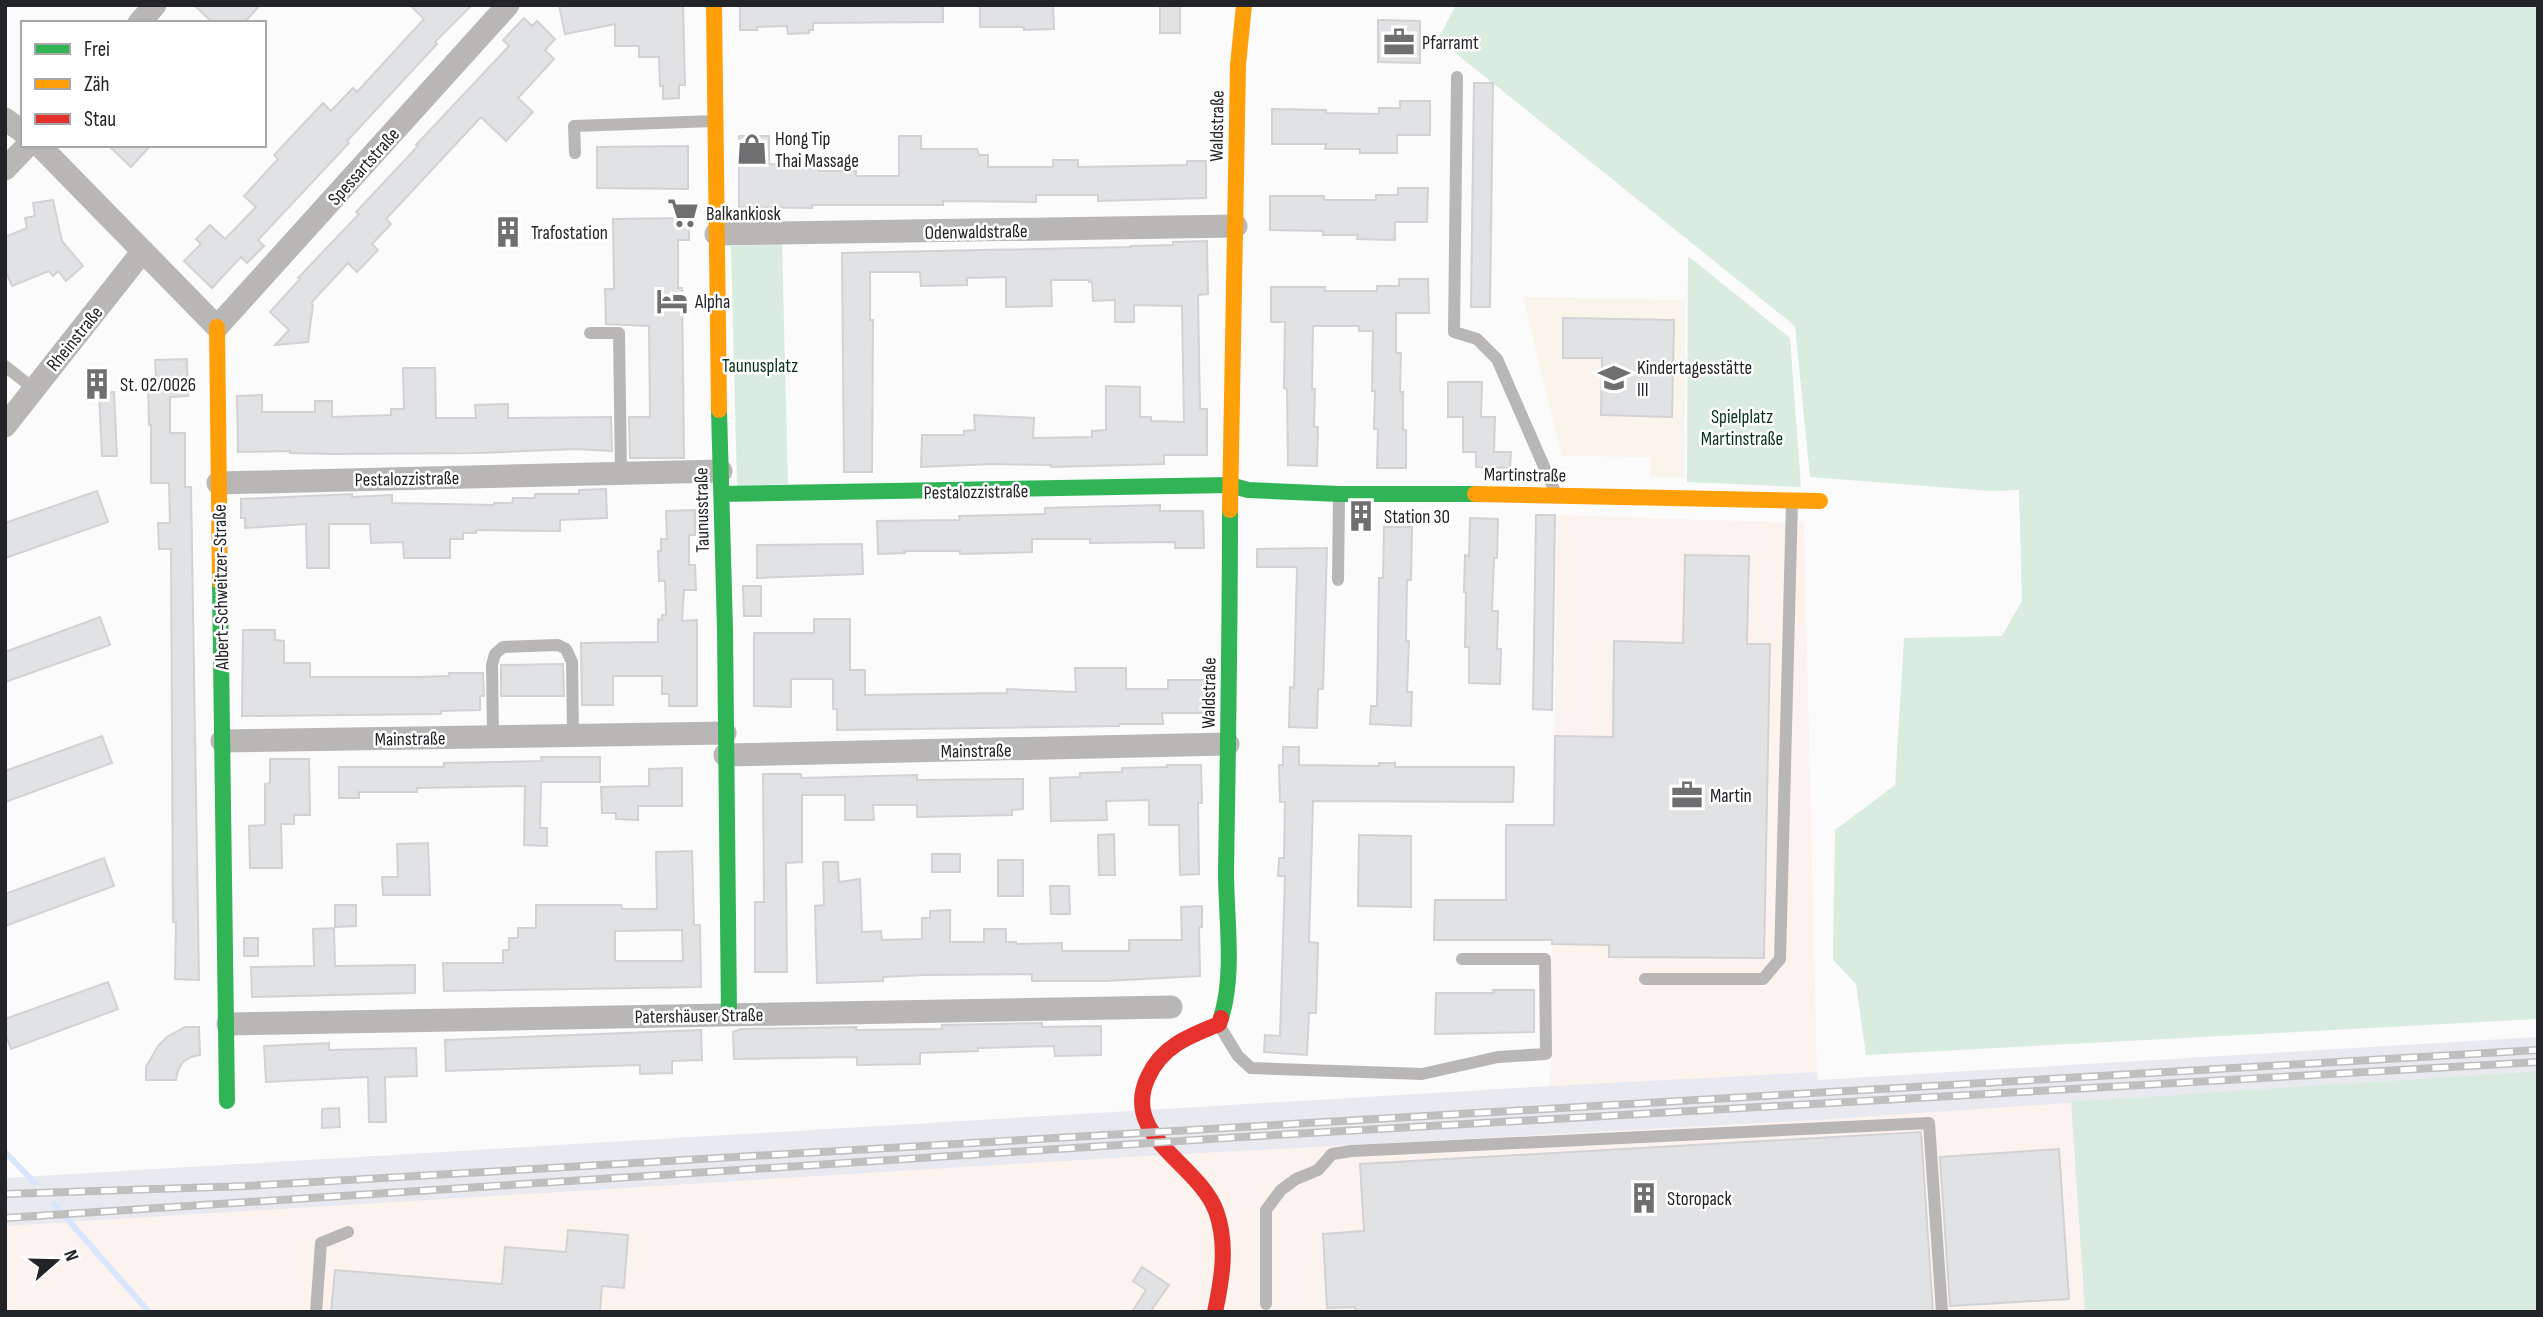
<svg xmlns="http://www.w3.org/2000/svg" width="2543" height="1317" viewBox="0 0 2543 1317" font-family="'Sofia Sans Condensed',sans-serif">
<rect width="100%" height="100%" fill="#fbfbfc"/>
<path fill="#fdf3ee" d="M1557,515l247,8 13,549 -267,14z
M2071,1102l14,210h-2080v-86l1125,-69 688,-37z"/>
<path fill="#e9eaf0" d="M2538,1037v34l-720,49 -688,37 -1125,69v-48l1545,-92 267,-14 1,8z"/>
<path fill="#faf5ea" d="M1523,297l162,3v178l-34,-1 -1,-20 -88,-1z"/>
<path fill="#d9ecdf" d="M1456,5h1082v1014l-672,36 -10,-71 -23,-24 2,-130 60,-45 9,-147 98,-2 20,-35 -3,-111 -29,1 -180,-14 -15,-151 -357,-287z
M782,244l6,240 -51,2 -6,-240z
M1688,256l102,82 11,149 -114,-5z
M2538,1071v241h-453l-14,-210z"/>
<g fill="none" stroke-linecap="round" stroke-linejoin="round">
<path stroke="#d9e6fd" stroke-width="6" d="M5,1152l30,31
M54,1204l95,108"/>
</g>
<path fill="#e1e2e4" stroke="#d2d2d5" stroke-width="2" fill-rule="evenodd" d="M194,5h66l-16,18h-31z
M410,5h62l-37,37 2,2 -90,97 2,2 -91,97 6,6 -17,17 -6,-6 -29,31 -28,-27 17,-17 -5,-5 14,-14 15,14 31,-32 -12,-11 34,-37 -4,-4 49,-52 8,8 22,-23 4,4 67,-73z
M559,5h124l2,80h-6v13l-16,1v-13h-3l-1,-29h-20v-11h-24v-22l-50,10z
M740,5h203v17l-130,1v7h-4v3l-21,1 -1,-8 -30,1v3h-17z
M980,5h73l1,24 -30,1v-3h-44z
M1160,5h20v28h-20z
M524,18l8,8 5,-5 18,18 -10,11 9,9 -36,39 15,14 -27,29 -25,-24 -95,102 5,5 -19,20 6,6 -21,22 -9,-9 -37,40 2,2 -5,37 -33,3 14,-15 -19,-18 30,-33 -2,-1 61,-64 -3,-2 62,-66 -2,-1 93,-99 -6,-6z
M1378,20l42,1v42l-42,-1z
M1474,83h19l-3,224h-19z
M1400,101h30v34h-33v18h-37v-4h-35l1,-5h-54v-35l54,1v3l53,1v-6h21z
M739,136h30v28l50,1v6h37v5h43v-40h22v13h56l2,6h9v12h65v-7h25v7l109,-2v-4h19v37l-108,3v-6h-62v7l-93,-1v4h-131v3l-73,-1z
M108,145h43l-20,22z
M688,146v43l-91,-1v-41z
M1398,188h30l-1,34h-32v18l-38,-1 1,-4h-35v-4l-53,-1v-34h54v4h52v-5h22z
M53,200l9,41 21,25 -17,15 -8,-10 -5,5 -4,-5 -37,15 -7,-16v-33l22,-9 -2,-10 10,-2 -2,-13z
M689,218v22h-11v48h4l2,170h-54l-1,-41h21l-1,-91 -43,-2 -1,-35h9l-1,-70z
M517,222v20h-18v-19z
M1207,241l1,53 -10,1 2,114h7v46h-43v9l-113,3v-2l-60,-1 -70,3 1,-32h42v-4l11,-1 -1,-15 60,3 -1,20 59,-1v-6l14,-1v-44l34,1v30h11v4l33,1 -2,-116 -48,-1v17h-19v-22l-22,1 -1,-19h-3v-2h-38l1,26 -46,1v-30l-39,1v7l-46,1 -1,-14h-50v48h3l-1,152h-28l-2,-219 289,-6v-1l42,-1v-3z
M1399,279h29l1,34h-33v40h5l-1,39h3v38h3v38h-29l1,-39h-4l1,-38h-3l1,-60h-14v-5h-46l-1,63h3l-1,38h4l-1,39 -29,-1 -1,-76 -3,-1 1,-66h-14v-35h54v4h52v-5h22z
M1563,318l111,2 -2,97 -71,-2 1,-57h-39z
M187,359l1,37 -18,1v36h15v54h6l8,493 -24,-1 1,-57h-3l-2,-373h-12l-1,-26h12l-1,-40h-18v-58h-2l-1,-46h8l-1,-19z
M403,368h32l1,50h40l-1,-13 33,-1v14l103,-1 1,34 -37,-2 -98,4 -144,1 -43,-1v-2l-52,1 -1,-56 25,-1v17h53v-11h17v16l59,-2v-6h13z
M106,374l1,18 -2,1 9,-1 3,64h-15l-3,-63 -11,1 -1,-19z
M1448,382h34l-1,35h14l-1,35h17l-1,16 -34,-1v-15h-13v-35h-15z
M606,489l1,29 -47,2v11l-84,-1v3h-13v6h-13v19h-46l-1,-16 -32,1 -1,-19h-41v44h-22l-1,-44 -61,4v-10h-4v-19l111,-5v3l40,-2v8l102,2v-2h18l1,-5h22v-4h44v-4z
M97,491l11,31 -103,36v-35z
M1160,505v6h43l1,37h-29v-6l-85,1v-4h-58v13l-72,2v-3h-56l1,2 -27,1 -1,-33 83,-1 -1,-4 86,-2v-6z
M695,510v25h-6v30h6l1,25h-12l-2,31 15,-1v86h-28v-12h-7v-18h-49v29h-31l-1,-62 77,-1v-23l4,1v-5h4l-1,-34h-6l-1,-30h3v-12h6l-1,-28z
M1536,515h19l-3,195 -19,-1z
M1470,518l28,1 -1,39h-3l-2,53h6l-1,38h4l-1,35 -31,-1v-36h-4l1,-55h-2l1,-37 4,1z
M1384,527h28l-1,53h-4l-1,61h3l-2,51h5l-1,34 -41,-2 1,-18h6l2,-128h4z
M862,544l1,30 -106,4v-33z
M1327,548l-4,141h-5l-1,39 -28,-1 1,-40 4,1 3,-121h-40v-18z
M1685,555l64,1 -2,88h23l-6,314 -155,-1v-12l-57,-1v-4h-118l1,-40h71v-75h48l1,-89 58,1 1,-96 69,2z
M743,586h18v30h-17z
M100,617l10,28 -105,37v-30z
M814,619h36v51h15v25l142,-2v-4l69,3 -1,-24h51v21h42v-9h37v33h-43l1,11h-44v2l-282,4v-21h-4v-30h-42v28l-37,-1v-73h60z
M243,630h32v10l9,1v22h26v14h107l32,-1v-3h34l1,23h-4v14l-39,1v3l-199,2z
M563,664l1,32h-63v-31z
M102,736l10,27 -107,39v-31z
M1283,747h16v18l80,1v-3h16v4h119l-1,35 -200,-1 -4,141 9,1 -2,70h-7l-2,42 -43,-3 1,-17 15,1 5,-160h-7l1,-18h5l1,-56h-5l-1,-37h4z
M541,757h59v25h-59l-1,46h7v18l-23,-1 1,-59 -108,2v4h-58v6h-20v-31h105v-4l98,-2z
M270,759h39l1,56h-16v9h-13l1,44h-32l-1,-42 16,-1v-41l5,-1z
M1167,765h34l1,38h-4l1,71 -19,1 -1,-50h-30v-25l-43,1 1,19 -56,1 -1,-43 30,-1v-4l42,-1v-4l45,-1z
M682,768v38h-44v14l-22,-1v-6h-14l-1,-26 48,-1v-17z
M763,774h38v4l116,-3v5l106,-1v30l-11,1v5l-95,2v-12h-44l1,15h-29v-25h-43v67l-16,1 1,109h-32v-70h9z
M1114,834l1,41h-16l-1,-40z
M1359,835l52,1v71l-53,-1z
M428,843l2,52h-47l-1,-18h16l-1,-33z
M692,851l2,74h6l1,62 -257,4 -1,-28h60v-13h6v-12h9v-10h18v-23h85l1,4h35l-1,-57zM682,930l1,31h-68v-30z
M932,854h28v18h-28z
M104,858l10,28 -109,40v-32z
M998,860h25v36h-25z
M823,862h15l1,20 21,-3 2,53 19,-1 1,9 40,-1v-21h8v-7l20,-1v32h34v-13h22v13h10v2l46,-1v8h67v-11h53l-1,-33 21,-1v21h-3l1,49 -94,5h-74v-7l-108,1 -41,2v4l-66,2 -2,-77 9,-1z
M1050,886h19l1,28h-19z
M335,905h21v21l-21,1z
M334,928l1,38 80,-1v28l-163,4 -1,-30 63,-1 -1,-37z
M244,938h14v18h-14z
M108,982l10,27 -107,40 -6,-16v-14z
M1493,990h41v42l-99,2 1,-41h58z
M1042,1023v4l59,-1v29l-46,1 -1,-10 -76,2v3l-58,2v11l-63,1v-8l-123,2 -1,-27 8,-3 115,-2v3l86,-1v-4z
M185,1027h14l1,28 -9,2 -8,5 -5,8 -2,10h-30v-13l12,-21 9,-9z
M701,1030l1,30 -30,1v12l-32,1v-9l-194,6 -1,-31z
M329,1043v7l87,-2 1,28 -32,1 1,45h-17l-1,-45 -102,5 -2,-36z
M339,1108l1,19 -18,1v-19z
M1921,1132l12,180h-577l-1,-5 -28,1 -4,-74 41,-3 -4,-67z
M2059,1149l10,150 -119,7 -10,-149z
M568,1230l60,5 -4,53 -22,-2 -2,26h-269l4,-42 167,14 3,-37 61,5z
M1142,1267l27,18 -19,27h-18l14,-22 -13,-9z"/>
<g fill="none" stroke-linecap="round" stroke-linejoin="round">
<path stroke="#b8b7b6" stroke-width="12" d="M1457,77l-3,255 23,7 20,20 59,135
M575,153l-1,-27 140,-5
M590,333h29l2,141
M5,366l29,23
M1338,580l1,-86
M493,737l-1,-72 3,-11 8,-7 55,-2 8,4 6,13 1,73
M1645,979h118l17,-20 12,-458
M1219,1025l19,31 13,12 171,6 76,-17 48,-3 -1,-95h-83
M1266,1304v-94l15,-20 15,-11 22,-9 14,-16 20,-3 577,-28 13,189
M316,1312l5,-69 27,-11"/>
<path stroke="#b8b7b6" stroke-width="23" d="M139,23l16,-18
M5,119l18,13
M39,145l178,182 291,-322
M5,169l23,-24
M716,234l520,-8
M5,426l138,-175
M218,483l503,-12
M222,741l503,-8
M725,755l503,-11
M228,1024l943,-17"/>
<path stroke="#30b455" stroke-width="16" d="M719,410l6,219 4,385
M722,494l508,-9 18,5 91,4h136
M220,582l7,519
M1221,1018c14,-44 5,-100 5,-147 2,-120 4,-241 4,-361"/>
<path stroke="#ff9f0a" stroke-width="16" d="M714,5l5,405
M217,327l3,255
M1475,494l345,7
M1230,510l8,-445 6,-60"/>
<path stroke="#e5322d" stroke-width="16" d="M1215,1312c7,-33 13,-68 1,-101 -18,-48 -96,-75 -68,-134 14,-31 41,-41 71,-53l2,-6"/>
<defs>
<path id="rail" d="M5,1194l242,-8 2291,-136
M5,1218l1236,-81 1297,-75"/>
</defs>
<use href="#rail" stroke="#bfbfbf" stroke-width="8"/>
<use href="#rail" stroke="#fff" stroke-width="5" stroke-dasharray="16" stroke-linecap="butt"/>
</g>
<defs>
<symbol id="office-bare" viewBox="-9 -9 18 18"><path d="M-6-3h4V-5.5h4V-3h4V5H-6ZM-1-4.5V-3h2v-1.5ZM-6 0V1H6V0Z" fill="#6f6f72" stroke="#fff" stroke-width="2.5" paint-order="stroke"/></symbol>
<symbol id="shop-bare" viewBox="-9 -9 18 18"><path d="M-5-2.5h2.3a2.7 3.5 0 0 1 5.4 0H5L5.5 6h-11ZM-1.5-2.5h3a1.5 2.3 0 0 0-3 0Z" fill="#6f6f72" stroke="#fff" stroke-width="2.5" paint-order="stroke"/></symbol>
<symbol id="supermarket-bare" viewBox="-9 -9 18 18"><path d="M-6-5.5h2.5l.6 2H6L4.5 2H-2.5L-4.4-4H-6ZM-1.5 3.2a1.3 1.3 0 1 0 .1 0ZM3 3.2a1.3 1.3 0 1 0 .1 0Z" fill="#6f6f72" stroke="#fff" stroke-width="2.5" paint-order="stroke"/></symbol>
<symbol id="building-bare" viewBox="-9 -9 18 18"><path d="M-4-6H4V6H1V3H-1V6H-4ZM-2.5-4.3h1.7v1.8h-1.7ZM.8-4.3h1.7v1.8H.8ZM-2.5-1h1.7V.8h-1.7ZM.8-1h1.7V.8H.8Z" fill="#6f6f72" stroke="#fff" stroke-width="2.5" paint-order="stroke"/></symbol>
<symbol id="hotel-bare" viewBox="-9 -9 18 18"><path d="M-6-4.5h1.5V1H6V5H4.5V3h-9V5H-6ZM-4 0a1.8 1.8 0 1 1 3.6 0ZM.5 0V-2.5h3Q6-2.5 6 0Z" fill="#6f6f72" stroke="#fff" stroke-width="2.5" paint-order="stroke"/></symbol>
<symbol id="school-bare" viewBox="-9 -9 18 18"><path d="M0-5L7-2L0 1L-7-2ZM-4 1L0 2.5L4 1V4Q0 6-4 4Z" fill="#6f6f72" stroke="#fff" stroke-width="2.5" paint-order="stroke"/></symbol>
</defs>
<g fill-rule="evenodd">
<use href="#office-bare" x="1377" y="20" width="44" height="44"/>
<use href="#shop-bare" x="730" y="127" width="44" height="44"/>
<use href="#supermarket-bare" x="661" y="191" width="44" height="44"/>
<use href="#building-bare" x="486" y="210" width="44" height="44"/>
<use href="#hotel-bare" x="650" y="279" width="44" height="44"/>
<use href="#school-bare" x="1592" y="356" width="44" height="44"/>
<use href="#building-bare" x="75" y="362" width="44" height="44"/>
<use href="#building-bare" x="1339" y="494" width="44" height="44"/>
<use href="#office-bare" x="1665" y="773" width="44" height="44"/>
<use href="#building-bare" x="1622" y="1176" width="44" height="44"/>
</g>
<g text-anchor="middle" stroke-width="5" stroke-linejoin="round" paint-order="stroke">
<g font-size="19" fill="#232428" stroke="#fff" text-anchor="start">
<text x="1422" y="49">Pfarramt</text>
<text x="775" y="145">Hong Tip<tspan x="775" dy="22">Thai Massage</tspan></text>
<text x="706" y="220">Balkankiosk</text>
<text x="531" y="239">Trafostation</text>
<text x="695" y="308">Alpha</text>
<text x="1637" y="374">Kindertagesstätte<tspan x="1637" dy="22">III</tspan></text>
<text x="120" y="391">St. 02/0026</text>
<text x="1384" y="523">Station 30</text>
<text x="1710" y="802">Martin</text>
<text x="1667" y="1205">Storopack</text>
</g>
<g font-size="19" fill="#232428" stroke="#fff">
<text transform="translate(1216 126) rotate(-89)" y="7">Waldstraße</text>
<text transform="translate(363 166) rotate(-48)" y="7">Spessartstraße</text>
<text transform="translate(976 231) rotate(-1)" y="7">Odenwaldstraße</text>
<text transform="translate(74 338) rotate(-51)" y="7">Rheinstraße</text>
<text transform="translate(1525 474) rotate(1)" y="7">Martinstraße</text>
<text transform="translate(407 478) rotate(-1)" y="7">Pestalozzistraße</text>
<text transform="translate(976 491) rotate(-1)" y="7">Pestalozzistraße</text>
<text transform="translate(701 510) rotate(-91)" y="7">Taunusstraße</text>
<text transform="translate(220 587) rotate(-91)" y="7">Albert-Schweitzer-Straße</text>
<text transform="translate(1208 693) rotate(-89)" y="7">Waldstraße</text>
<text transform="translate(410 738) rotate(-1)" y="7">Mainstraße</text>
<text transform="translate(976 750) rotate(-1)" y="7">Mainstraße</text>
<text transform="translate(699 1015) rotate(-1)" y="7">Patershäuser Straße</text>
</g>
<g font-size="19" fill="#06321c" stroke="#fff">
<text x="760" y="372">Taunusplatz</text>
<text x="1742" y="423">Spielplatz<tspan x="1742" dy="22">Martinstraße</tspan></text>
</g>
</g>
<rect width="2543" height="1317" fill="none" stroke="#232428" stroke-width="14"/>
<rect x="21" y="21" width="245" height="126" fill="#ffffff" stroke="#a7a7a9" stroke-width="2"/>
<rect x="35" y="44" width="35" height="10" fill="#30b455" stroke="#a7a7a9" stroke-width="2"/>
<text x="84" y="56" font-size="21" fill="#232428">Frei</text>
<rect x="35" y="79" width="35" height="10" fill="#ff9f0a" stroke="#a7a7a9" stroke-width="2"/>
<text x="84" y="91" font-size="21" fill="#232428">Zäh</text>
<rect x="35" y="114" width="35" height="10" fill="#e5322d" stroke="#a7a7a9" stroke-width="2"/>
<text x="84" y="126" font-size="21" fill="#232428">Stau</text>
<g transform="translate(56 1261) rotate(70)" stroke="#ffffff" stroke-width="5" paint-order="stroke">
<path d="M0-5L12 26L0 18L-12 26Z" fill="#232428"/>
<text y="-10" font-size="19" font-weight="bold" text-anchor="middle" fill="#232428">N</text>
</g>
</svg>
